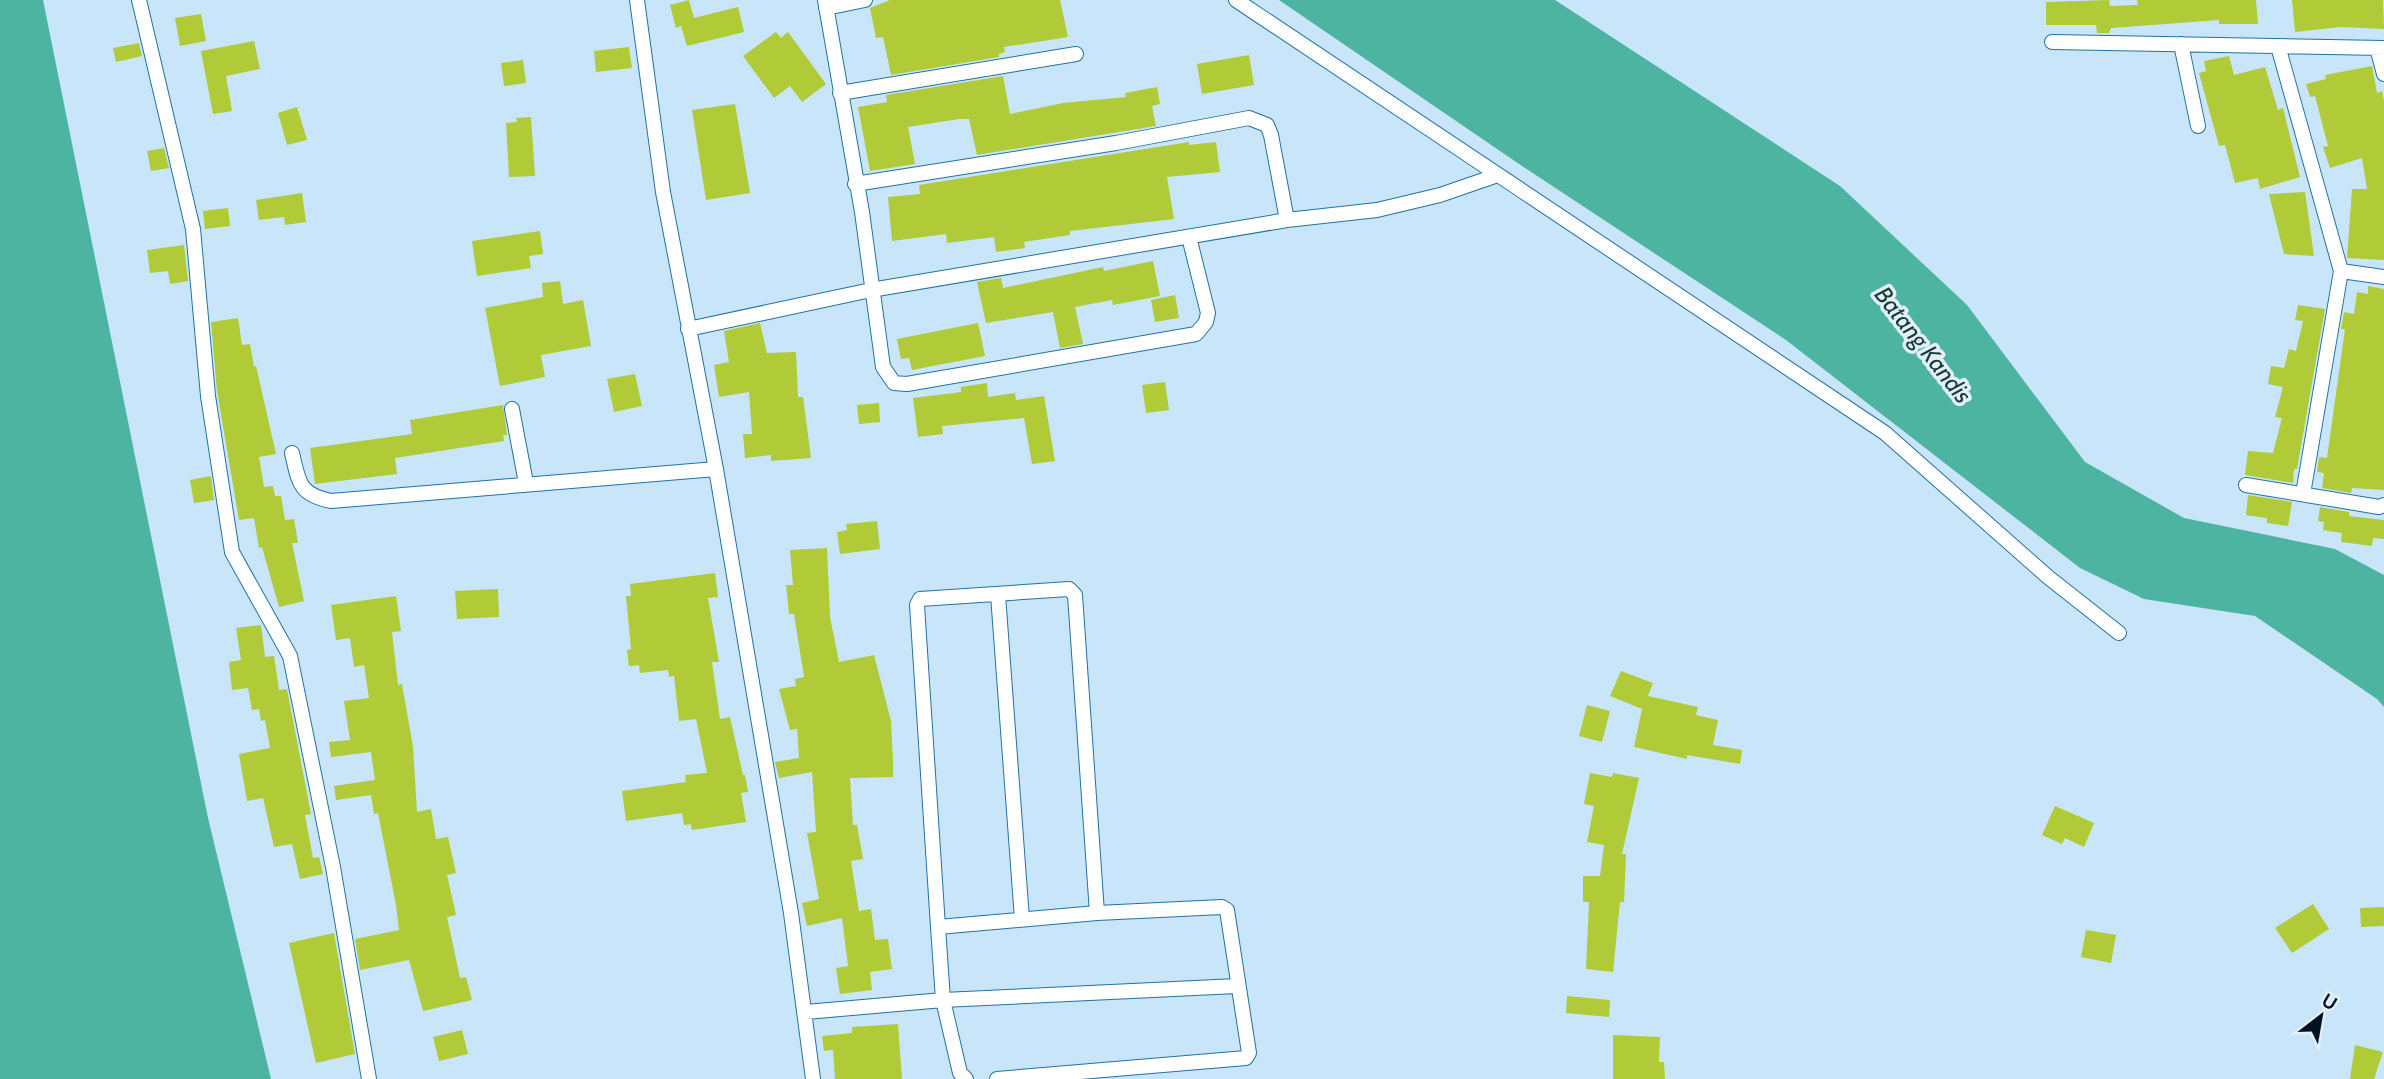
<svg xmlns="http://www.w3.org/2000/svg" width="2384" height="1079" viewBox="0 0 2384 1079" font-family="Cabin,sans-serif">
<rect width="100%" height="100%" fill="#c8e5fa"/>
<path fill="#4cb4a1" d="M0,0h43l165,818 63,261h-271z
M1279,0h276l285,186 127,119 118,157 99,56 151,31 49,26v132l-7,-8 -122,-83 -111,-17 -64,-31 -294,-228 -264,-174z"/>
<path fill="#b0ca38" d="M689,0l5,18 44,-11 6,25 -57,14 -6,-20 -5,2 -6,-23z
M890,0h170l8,37 -64,10 1,5 -6,2v3l-108,18 -8,-38 -7,1 -6,-30z
M2109,0l1,6 28,-1 -1,-5h119l2,24h-39v-4l-108,8 -2,5h-12l-1,-8h-50v-23z
M2292,0h91l1,29 -43,-2 -46,5z
M201,14l5,27 -26,5 -5,-28z
M776,32l5,6 7,-6 38,52 -24,18 -12,-16 -16,12 -31,-42z
M254,41l6,28 -34,7 6,35 -19,3 -12,-63z
M139,43l3,13 -26,6 -3,-14z
M629,47l3,21 -36,4 -2,-21z
M1249,55l5,30 -52,9 -5,-30z
M2229,56l5,19 31,-8 13,43 5,-2 17,69 -40,12 -2,-11 -23,5 -10,-38 -6,1 -20,-73 7,-2 -2,-10z
M523,60l3,23 -22,3 -3,-23z
M2372,66l5,27 5,-2 2,10v159l-37,-2 5,-69h15l-5,-31 -32,10 -7,-21 5,-1 -13,-50 -5,1 -4,-13 20,-5 -1,-4z
M1003,76l7,38 53,-11 63,-6 -1,-4 32,-6 3,17 -8,2 4,20 -179,29 -8,-36h-10l-51,8 7,37 -45,7 -12,-64 29,-5 -1,-7z
M735,104l15,89 -44,7 -14,-90z
M297,107l10,33 -20,5 -9,-32z
M531,117l4,59 -26,1 -3,-54 11,-1 -1,-4z
M1189,142v3l27,-3 4,30 -53,5 7,42 -104,12v4l-46,7 1,6 -29,4 -2,-15 -47,6 -1,-9 -54,7 -4,-44 32,-3 -1,-9z
M164,148l5,20 -18,3 -4,-20z
M2305,192l9,64 -30,-2 -15,-60z
M302,193l4,29 -21,3 -1,-8 -25,3 -3,-20z
M228,208l2,18 -25,3 -2,-18z
M540,231l3,23 -14,2 2,12 -54,8 -5,-35z
M184,245l4,36 -18,3 -2,-13 -18,2 -3,-23z
M1153,261l7,35 -47,9 -1,-5 -37,7 8,37 -23,4 -7,-36 -67,11 -9,-41 24,-4 2,10 100,-21 1,4z
M560,281l3,23 20,-4 8,46 -50,9 4,22 -45,9 -15,-78 58,-11 -1,-14z
M2368,286l16,3v201l-32,-2 -1,5 -29,-5 2,-15 -7,-1 2,-15 8,1 18,-129h-4l3,-17 10,2 3,-22 11,2z
M1175,295l4,23 -24,4 -4,-22z
M2298,305l27,4 -28,160h-3l-1,14 -48,-8 3,-24 25,2 9,-35 -7,-1 8,-30 -15,-3 3,-18 13,2 5,-19 7,2 7,-30 -8,-1z
M238,318l4,27 8,-1 4,23 2,-1 20,88 -17,3 5,30 9,-1 2,10h6l4,24 9,-1 4,24h-6l12,58 -25,6 -17,-60 -3,1 -5,-30 -15,2 -22,-129 -6,-69z
M760,323l7,30 29,-1 2,45h5l8,61 -40,3v-6l-26,3 -2,-24h9l-3,-42 -30,5 -5,-32 15,-3 -5,-31z
M978,323l7,33 -73,14 -3,-12 -8,1 -4,-20z
M635,374l7,32 -28,6 -7,-33z
M1165,382l4,28 -23,3 -4,-28z
M987,383l1,14 27,-4 1,7 28,-4 11,65 -23,3 -8,-46 -82,8 1,8 -25,3 -5,-39 48,-6v-5z
M879,403l1,19 -21,2 -2,-19z
M503,405l4,30h-4l1,6 -109,17 2,16 -82,10 -5,-36 102,-14 -2,-14z
M211,476l3,24 -20,3 -4,-23z
M2248,495l44,7 -4,24 -21,-3v-5l-21,-3z
M2320,507l29,5v4l35,4v19l-11,-1 -1,8 -31,-4 1,-9 -19,-3 1,-8 -6,-1z
M877,521l3,28 -40,5 -3,-22 10,-2 -1,-6z
M827,548l3,69 9,45 35,-7 17,66 2,40v16l-43,1 3,47h4l6,34 -12,2 8,50 12,-2 4,31 13,-1 4,30 -22,3 2,18 -32,4 -4,-26 12,-2 -6,-48 -35,8 -5,-23 17,-4 -12,-66 9,-1 -4,-60 -33,6 -4,-16 24,-4 -2,-29 -7,1 -11,-41 17,-3 -1,-7 9,-2 -10,-63h-5l-3,-29h7l-3,-35z
M715,573l3,24 -10,1 11,64h-7l8,57 10,-2 13,58h2l3,17 -7,1 5,29 -54,8 -1,-6 -7,1 -2,-12 -56,8 -4,-30 64,-9 -1,-7 22,-2 -11,-54 -17,2 -5,-45 -5,1 -1,-7 -28,3 -1,-8 -10,1 -2,-16 4,-1 -5,-53h5l-1,-12z
M498,589l1,28 -42,2 -2,-28z
M396,596l5,35 -9,1 6,53 4,-1 11,63 4,65 14,-3 5,30 12,-2 8,36 -9,2 9,40 -9,2 13,61 6,-1 6,23 -49,11 -14,-51 -49,10 -5,-31 44,-9 -3,-25 -18,-92 -4,1 -3,-19 -35,5 -2,-14 41,-6 -4,-28 -40,5 -2,-15 21,-2 -6,-39 25,-3 -5,-33 -10,2 -4,-29 -14,2 -5,-35z
M261,625l4,32 9,-1 5,34 8,-1 24,125 -6,1 8,43 6,-1 4,17 -23,5 -8,-35 -18,3 -11,-49 -16,3 -8,-47 31,-6 -5,-28 -4,1 -2,-12 -7,1 -4,-22 -16,2 -3,-28 12,-2 -5,-32z
M1621,671l32,12 -5,13 50,11 -2,8 22,5 -5,25 29,5 -2,14 -53,-9v4l-53,-12 8,-38 -32,-13z
M1587,705l23,6 -8,31 -23,-6z
M1590,773l22,4 1,-4 26,5 -17,76h4l-2,48h-4l-7,70 -27,-3 3,-67h-6v-26h17l4,-31 -17,-3 7,-36 -10,-2z
M2055,806l39,17 -10,24 -19,-9 -3,6 -20,-9z
M2313,904l16,25 -37,24 -17,-25z
M2384,907v19l-23,1 -1,-19z
M2086,930l30,5 -5,28 -30,-6z
M334,933l21,121 -39,9 -27,-120z
M1567,996l43,4 -1,17 -43,-4z
M898,1024l4,55h-67l-2,-29 -9,1 -2,-15 30,-3v-6z
M462,1030l6,24 -29,7 -6,-24z
M1613,1035l47,2 -1,25h5l1,17h-52z
M2355,1045l28,7 -9,27h-24z"/>
<g fill="none" stroke-linecap="round" stroke-linejoin="round">
<defs>
<path id="minor" d="M139,0l54,229 15,167 24,156 58,104 43,211 36,212
M637,0l26,192 53,277 75,444 22,166
M825,0l37,212 21,155 11,16 13,1 289,-50 10,-12 2,-9 -19,-76
M1236,0l649,433 163,144 71,56
M826,8l39,-8
M2052,42l332,6
M2181,44l17,82
M2278,46l63,225 43,6
M2377,48l7,26
M840,93l236,-39
M855,184l261,-41 133,-25 18,7 4,10 16,85
M688,329l183,-39 416,-70 90,-10 63,-15 58,-20
M512,409l14,74
M292,453c7,29 6,41 39,48l385,-32
M2246,485l133,22 5,-2
M2303,494l38,-223
M998,595l24,324
M806,1012l137,-12 -5,-73 159,-14 -22,-318 -6,-6 -149,10 -3,6 21,322
M966,1079l-6,-6 -17,-73 294,-14
M997,1079l249,-21 3,-5 -22,-143 -5,-3 -125,6"/>
</defs>
<use href="#minor" stroke="#2272a1" stroke-width="16"/>
<use href="#minor" stroke="#fff" stroke-width="14"/>
</g>
<g text-anchor="middle" stroke-width="7" stroke-linejoin="round" paint-order="stroke">
<g font-size="24" font-style="italic" fill="#183832" stroke="#e1f0fa">
<text transform="translate(1923 345) rotate(52)" y="8">Batang Kandis</text>
</g>
</g>
<g transform="translate(2321 1016) rotate(31)" stroke="#e1f0fa" stroke-width="5" paint-order="stroke">
<path d="M0-5L12 26L0 18L-12 26Z" fill="#001221"/>
<text y="-10" font-size="19" font-weight="bold" text-anchor="middle" fill="#001221">U</text>
</g>
</svg>
